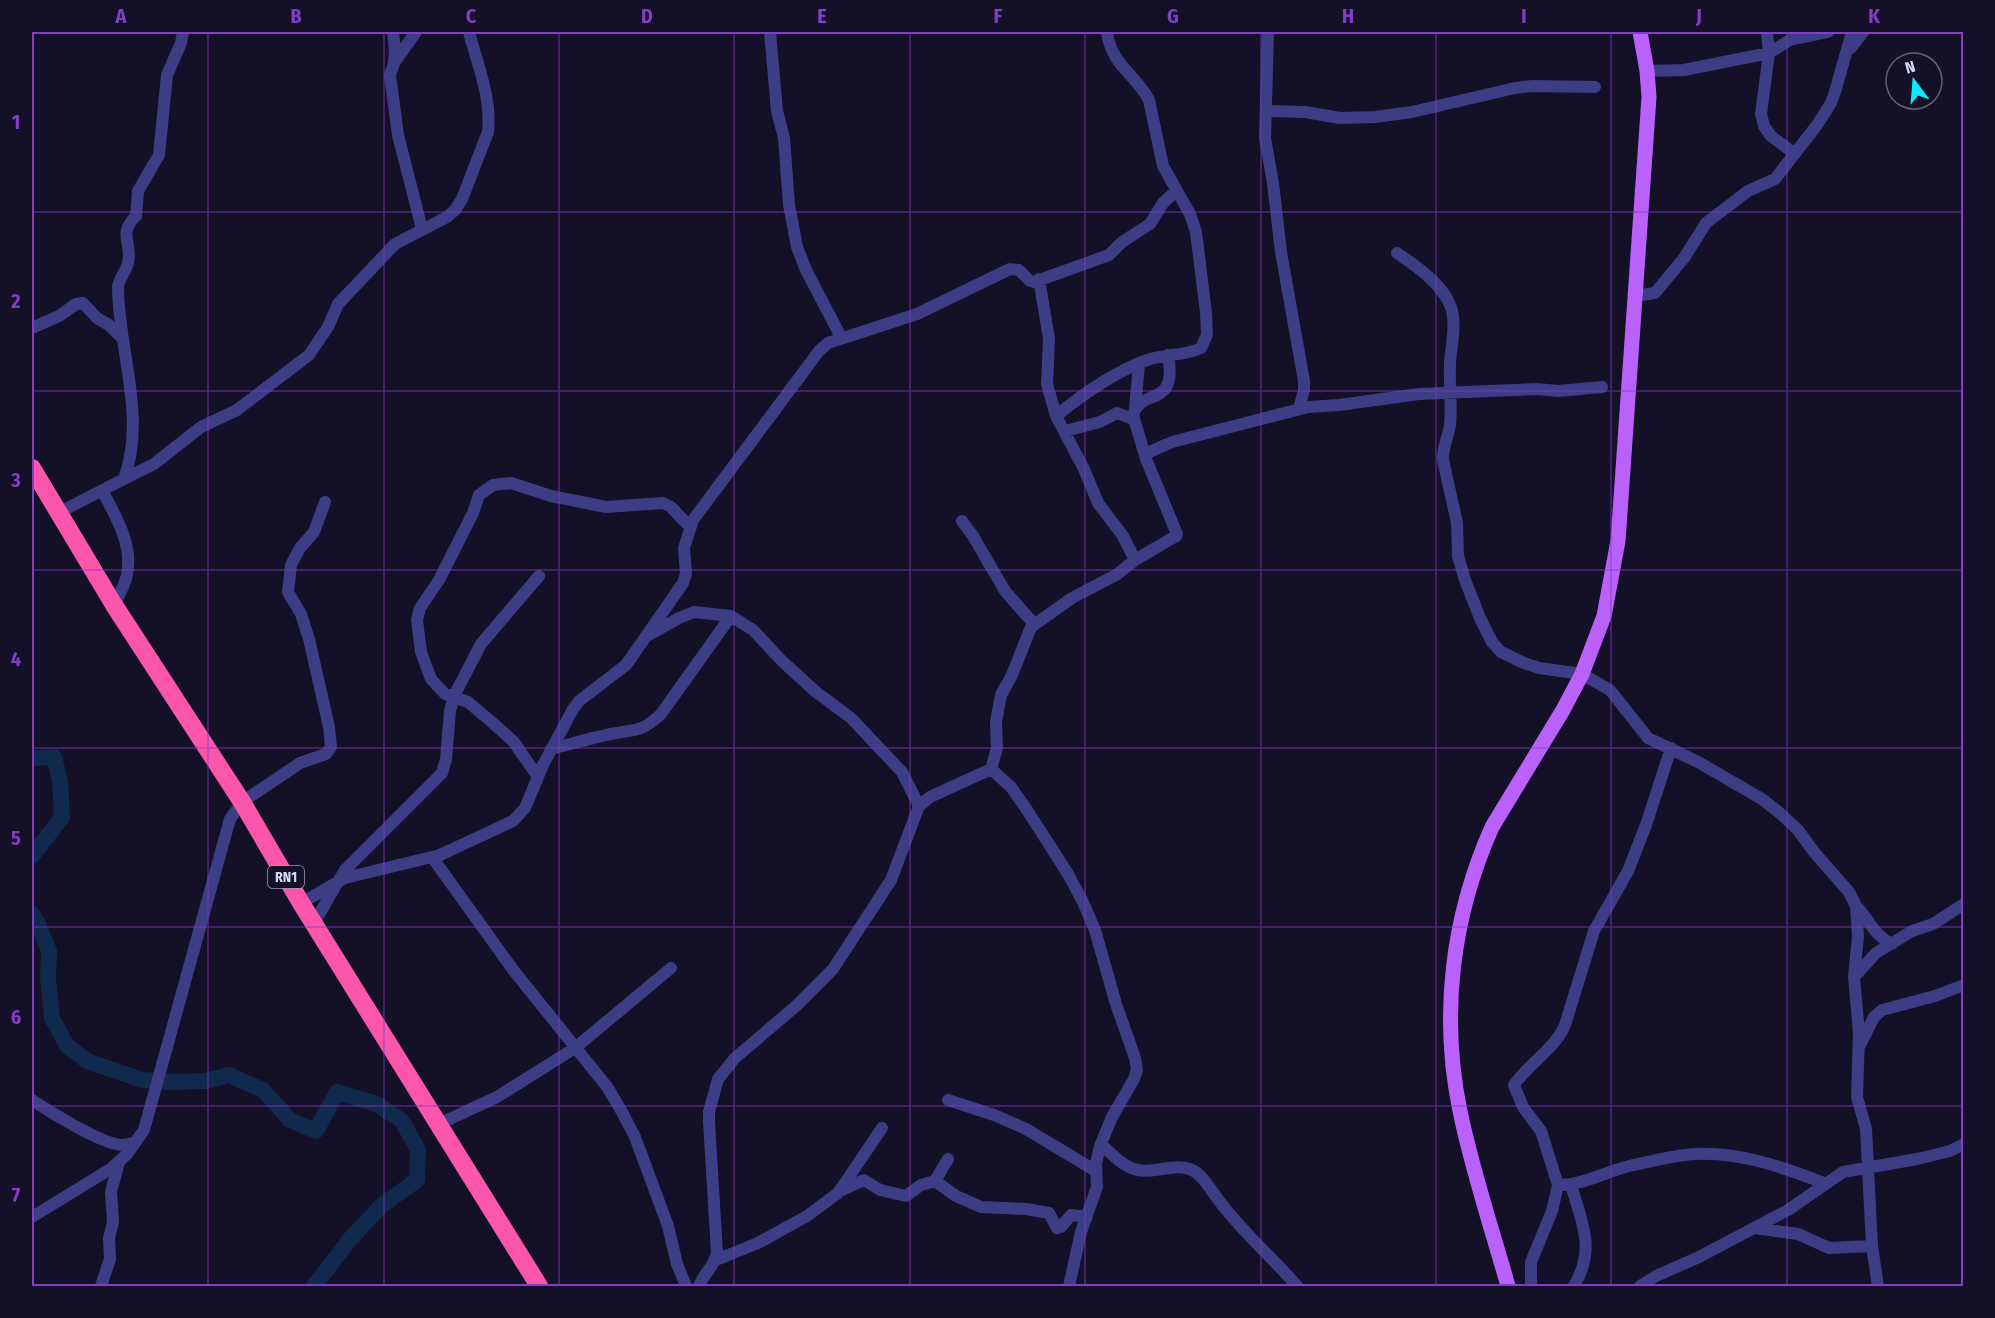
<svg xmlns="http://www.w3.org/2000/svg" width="1995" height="1318" viewBox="0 0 1995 1318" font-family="'Fira Sans Condensed',sans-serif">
<rect width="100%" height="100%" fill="#131027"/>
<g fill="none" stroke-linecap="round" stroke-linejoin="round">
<path stroke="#10294c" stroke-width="16" d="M32,758l22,-1 6,24 2,36 -30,39
M32,914l5,8 12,29 -1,27 4,40 15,28 20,15 55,19 29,2 34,-1 24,-6 34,15 27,30 26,11 21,-39 40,12 25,17 16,29 -1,30 -35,25 -31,33 -37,48"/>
<path stroke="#3d3d85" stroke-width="12" d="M393,32l2,19 -1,10
M416,32l-22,31 -4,12 8,60 24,94
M770,32l7,79 7,27 5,67 8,42 9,23 35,67
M1268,32l-3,106 8,45 8,69 23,129v9l-5,19
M1767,32l2,21 -8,61 3,12 7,10 24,18
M1851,48l12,-16
M1647,71l37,-1 85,-17 21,-13 38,-8
M1266,111l39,1 35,6 35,-1 37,-5 103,-24 17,-2 63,1
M1397,253c21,14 54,37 56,64 2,16 -2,31 -3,46 -1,20 2,41 0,61 -1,12 -8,23 -7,36l14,63 1,33 7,24 15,38 12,24 9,10 23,11 15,5 43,6 28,16 38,48 50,24 64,37 19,15 17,16 16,22 35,40 7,14 2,30 -4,41 5,56 -2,64 9,32 6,117 6,40
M1039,279l10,60 -2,45 9,32 28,53 14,34 25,33 12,24
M1635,296l20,-3 29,-35 22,-35 42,-32 27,-12 42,-54 14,-22 4,-11 17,-60
M32,328l27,-12 17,-12 7,-1 14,15 12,7 14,14
M1135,408l4,-44
M1056,416c27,-22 58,-44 91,-56 17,-6 38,-4 54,-12l6,-13 -1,-22 -10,-81 -6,-18 -27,-48 -14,-66c-14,-27 -37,-33 -42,-68
M1065,431l35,-9 17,-9 16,6
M1145,454l27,-12 136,-35 31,-2 80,-11 118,-5 21,2 44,-4
M124,479l30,-15 47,-37 36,-17 72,-55 19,-28 10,-23 57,-60 52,-27 8,-7 7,-11 26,-67c4,-33 -11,-69 -19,-100
M102,490c14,27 33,57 24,89 -3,9 -8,18 -12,26
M60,512l64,-33c23,-63 -6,-129 -6,-193 2,-9 8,-15 10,-23 5,-20 -11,-29 8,-47l2,-25 21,-36 8,-80 14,-32 2,-11
M962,521l11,15 32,55 29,33
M647,636l32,-18 15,-6 37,4 22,14 29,31 34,31 35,26 51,54 17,34
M551,749c20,-5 40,-11 60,-15 24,-5 30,-1 50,-20l70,-98
M991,769l20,18 16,23 41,64 15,28 12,28 21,74 19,54 2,12 -3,9 -22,38 -12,29 -4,18 1,23 -16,45 -12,54
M538,777l-25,-36 -19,-17 -26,-22 -23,-8 -14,-15 -10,-27 -4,-32 3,-12 19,-28 34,-67 6,-18 14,-10 18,-2 40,13 55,11 57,-4 8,4 19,20
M432,857l82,114 94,117 14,24 13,25 33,89 9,38 9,22
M301,903l44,-25 95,-23 73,-34 12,-13 18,-43 30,-56 6,-8 47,-36 57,-82 3,-9 -2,-26 9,-28 126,-169 9,-8 89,-29 93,-45 9,1 11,11 4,1 75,-27 13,-13 28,-18 13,-21 13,-12
M1856,906c13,13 18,30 36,38
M314,923l31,-53 97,-97 4,-14 4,-48 4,-15 27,-52 58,-68
M1854,977l22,-24 36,-22 21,-7 31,-20
M1860,1045l14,-28 8,-7 53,-14 29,-11
M32,1100c18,12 68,43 89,45 4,0 9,-1 14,-2
M948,1100l46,15 32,14 70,42
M439,1124l58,-27 78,-49 96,-80
M1101,1144c11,10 22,23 37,26 18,4 36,-8 54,0 11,5 18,19 25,28 23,32 54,58 80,88
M935,1181l21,15 25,11 45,2 23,4 8,15 4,-1 10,-12 16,2
M1558,1185c26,0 49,-14 75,-20 20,-4 42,-10 63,-11 44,-2 87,13 128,29
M1571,1185c11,38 25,64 3,101
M842,1190l22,-10 16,10 26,6 15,-11 14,-4 13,-22
M32,1217l80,-49 15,-14 17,-24 86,-311 12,-17 58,-39 26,-9 5,-7 -2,-20 -20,-88 -8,-25 -13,-22 3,-27 9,-17 14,-16 11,-30
M1754,1228l34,-18 55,-38 74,-13 33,-8 14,-7
M716,1260l42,-17 49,-27 31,-23 44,-65
M101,1286l9,-27 -1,-21 4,-16 -2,-30 8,-30
M699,1286c4,-12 16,-20 18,-33l-8,-131v-10l9,-33 17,-21 61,-52 37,-37 58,-89 28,-74 11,-9 61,-28 6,-21 -1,-26 5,-27 11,-20 19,-48 41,-29 44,-23 19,-15 41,-24 1,-2 -31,-75 -13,-44c9,-29 45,-5 35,-60
M1531,1286v-24l21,-51 6,-26 -17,-54 -18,-24 -9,-22c15,-22 40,-35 51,-60l29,-94 34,-60 18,-46 25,-77
M1640,1286l16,-10 43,-19 55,-29 44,6 31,14 43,-2"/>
<path stroke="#bb61fb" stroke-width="15" d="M1508,1286c-16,-57 -36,-116 -48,-175 -20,-96 -8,-194 32,-284l71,-117 19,-36 22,-58 14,-75 31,-444 -2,-26 -7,-39"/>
<path stroke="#fb56ac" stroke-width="18" d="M32,468l82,137 128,197 59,101 238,383"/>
</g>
<path fill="none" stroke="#843dc5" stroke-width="1.5" stroke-opacity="0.55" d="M208,32v1254M384,32v1254M559,32v1254M734,32v1254M910,32v1254M1085,32v1254M1261,32v1254M1436,32v1254M1611,32v1254M1787,32v1254M32,212h1932M32,391h1932M32,570h1932M32,748h1932M32,927h1932M32,1106h1932"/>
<g text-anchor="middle" stroke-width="4.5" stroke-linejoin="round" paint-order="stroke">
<rect fill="#131027" stroke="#9e9bbe" stroke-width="1.5" x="268" y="866" width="36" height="22" rx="4.5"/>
<g font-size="14" font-weight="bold" fill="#dad7fe">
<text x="286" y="882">RN1</text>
</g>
</g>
<rect width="1995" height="1318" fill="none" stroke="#131027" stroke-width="66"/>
<g transform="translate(1914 81) rotate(344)"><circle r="28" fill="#131027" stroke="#63607d" stroke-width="1.5"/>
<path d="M0-4.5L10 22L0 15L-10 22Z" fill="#08ecf9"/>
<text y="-9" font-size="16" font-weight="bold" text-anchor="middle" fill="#dad7fe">N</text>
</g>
<rect x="33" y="33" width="1929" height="1252" fill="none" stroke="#843dc5" stroke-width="2"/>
<g font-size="20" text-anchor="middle" font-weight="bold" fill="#843dc5">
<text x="121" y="23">A</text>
<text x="296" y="23">B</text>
<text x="471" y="23">C</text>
<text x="647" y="23">D</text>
<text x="822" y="23">E</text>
<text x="998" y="23">F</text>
<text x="1173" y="23">G</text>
<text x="1348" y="23">H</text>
<text x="1524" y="23">I</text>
<text x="1699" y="23">J</text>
<text x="1874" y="23">K</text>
<text x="16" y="129">1</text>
<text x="16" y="308">2</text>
<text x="16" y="487">3</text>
<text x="16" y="666">4</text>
<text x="16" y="845">5</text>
<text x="16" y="1024">6</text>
<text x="16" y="1202">7</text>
</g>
</svg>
